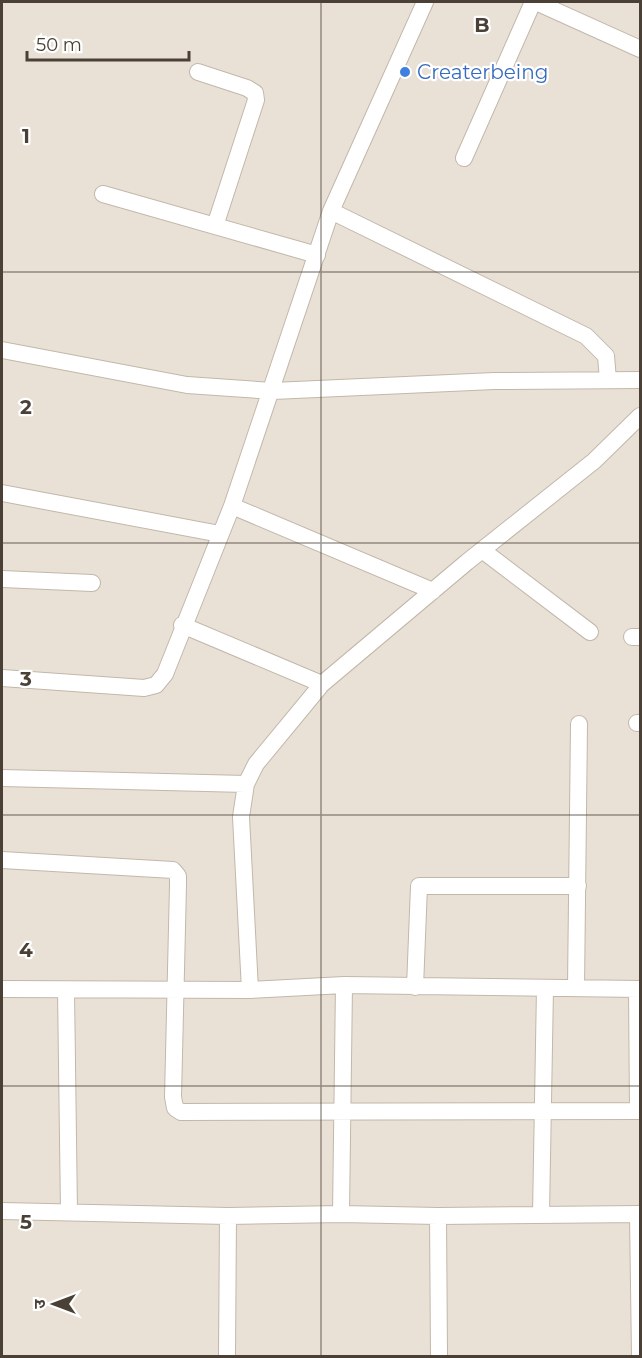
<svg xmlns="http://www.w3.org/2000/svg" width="642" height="1358" viewBox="0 0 642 1358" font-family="Montserrat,'Noto Sans Devanagari',sans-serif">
<rect width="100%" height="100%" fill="#f6f0e8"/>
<path fill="#eae1d6" d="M2,2h638v1354h-638z"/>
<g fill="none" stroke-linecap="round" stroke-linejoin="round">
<defs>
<path id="street" d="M536,2l104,47
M198,72l49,16 8,5 1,7 -41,126
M464,158l69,-156
M103,194l214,61
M331,211l255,125 20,20 2,24
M2,350l185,35 86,6 221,-10 146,-1
M640,416l-46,45 -127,101 -145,122 -66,80 -10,20 -5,33 9,173 94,-5 296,4
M2,493l218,41
M232,506l201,85
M482,550l108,82
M2,579l90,4
M182,625l140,59
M632,637h8
M2,678l142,10 12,-3 9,-11 67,-168 99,-295 94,-209
M637,723h3
M2,778l244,6
M2,860l171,10 5,6v9l-5,212 2,11 6,4 457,-1
M344,985l-3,229 97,2 1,140
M415,987l4,-101h159
M576,988l3,-264
M2,989l248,1
M637,989l1,122h2
M66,990l3,222
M2,1211l226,5 113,-2
M638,1214l2,142
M541,1215l4,-227
M438,1216l202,-2
M227,1356l1,-140"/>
</defs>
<use href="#street" stroke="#c2b7aa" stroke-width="18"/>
<use href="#street" stroke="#fff" stroke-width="16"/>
</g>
<path fill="none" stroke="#4a4036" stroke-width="1.5" stroke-opacity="0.55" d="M321,2v1354M2,272h638M2,543h638M2,815h638M2,1086h638"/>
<circle fill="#3f7fe0" stroke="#fff" stroke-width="2" cx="405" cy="72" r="6"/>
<g text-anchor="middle" stroke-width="4.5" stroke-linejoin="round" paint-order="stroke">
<g font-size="20" fill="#366cbe" stroke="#fff" text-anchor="start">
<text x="417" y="79">Createrbeing</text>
</g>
</g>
<g font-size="20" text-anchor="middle" font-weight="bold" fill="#4a4036" stroke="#fff" stroke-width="4.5" stroke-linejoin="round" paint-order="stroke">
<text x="482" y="32">B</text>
<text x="26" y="143">1</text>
<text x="26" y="414">2</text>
<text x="26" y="686">3</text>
<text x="26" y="957">4</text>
<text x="26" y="1229">5</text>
</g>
<rect width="642" height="1358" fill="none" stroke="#4a4036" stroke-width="6"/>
<g transform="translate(54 1304) rotate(270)" stroke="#ffffff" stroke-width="4.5" paint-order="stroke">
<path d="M0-4.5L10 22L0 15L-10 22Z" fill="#4a4036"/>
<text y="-9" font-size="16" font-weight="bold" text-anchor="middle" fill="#4a4036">उ</text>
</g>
<path d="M27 51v9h162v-9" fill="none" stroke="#4a4036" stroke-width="3"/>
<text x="36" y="51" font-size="18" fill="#4a4036" stroke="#ffffff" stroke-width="4.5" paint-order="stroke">50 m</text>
</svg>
